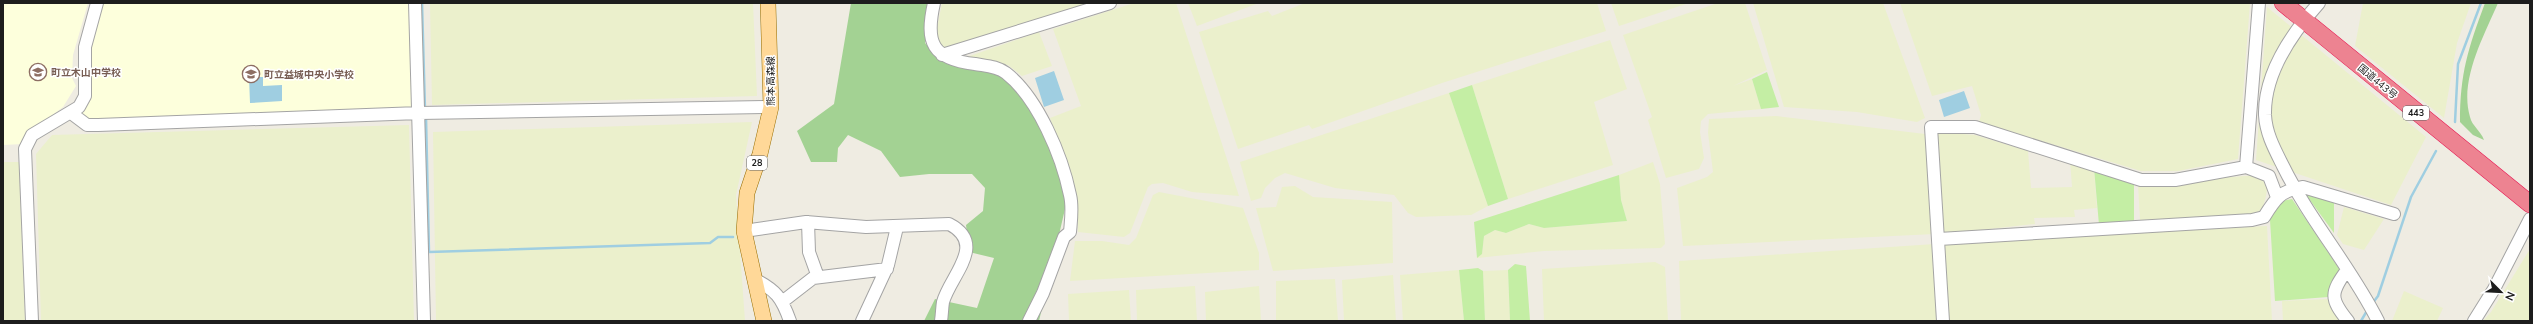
<svg xmlns="http://www.w3.org/2000/svg" width="2533" height="324" viewBox="0 0 2533 324" font-family="Mulish,'Noto Sans JP',sans-serif">
<rect width="100%" height="100%" fill="#efece2"/>
<path fill="#fdffdc" d="M3,3h85l-15,52 -1,23 4,8 -13,21 -33,25 -7,12 -20,1z
M102,3h308l5,107 -324,11 -11,-8 8,-60z"/>
<path fill="#ebf0cc" d="M430,3h323l4,93 -325,9z
M942,3h154l-148,47 -14,-7z
M1134,3h42l63,193 -47,-4 -29,-9 -11,1 -4,3 -18,46 -6,4 -46,-5 -1,-34 -27,-80 31,-12 -28,-77z
M1188,3h71l-62,23z
M1305,3h292l9,28 -164,52 -130,46 -3,-4 -71,24 -39,-117 69,-21 4,5z
M1611,3h78l-70,23z
M1718,3h27l22,67 -34,16 19,-7 9,30 -53,5 -7,7 -1,11 4,26 -5,11 -33,9 -18,-58 4,-3 -29,-82z
M1753,3h130l42,115 -8,4 -60,-10 -73,-5z
M1900,3h350l-12,156 -60,12h-37l-162,-49 2,-7 -9,-29 -40,10z
M2363,3h108l-14,40 -13,75 -89,-72z
M2267,7l159,130 -35,68 -135,-45z
M1039,32l13,34 -30,10 -14,-11 -47,-6z
M1610,40l17,49 -33,13 19,63 -105,34 -36,-114z
M1449,93l39,113 -17,9 -55,2 -8,-4 -14,-18 -59,-7 -50,-15 -10,5 -10,10 -4,10 -10,3 -11,-39z
M1776,116l149,18 10,100 -252,12 -6,-58 30,-11 6,-5 -5,-39 1,-14z
M752,122l-16,73 9,126h-309l-3,-189z
M409,125l5,196h-373l-5,-167 16,-19z
M1937,132l38,3 53,16 3,37 41,-1 -2,-27 24,8 3,40 -23,2 1,7 -41,1 1,6 -91,10z
M3,162h16l6,159h-22z
M1653,162l7,22 5,60 -4,4 -117,3 -67,7 5,-4 2,-18 11,-6 11,3 23,-9 15,4 83,-7 -6,-21 -2,-25z
M2259,175l9,7 -2,14 -4,15 -8,5 -114,4 -2,-36z
M1295,186l18,11 79,5 1,61 -120,8 -17,-63 20,-1 6,-20z
M1159,192l84,16 16,45v17l-189,11 5,-40h27l27,4 7,-7 17,-43z
M2344,207l40,12 -20,31 -21,-6 -6,-9z
M2267,226l5,95h-324l-4,-77z
M1935,244l4,77h-258l-2,-60z
M2530,249v72h-47l8,-9z
M1655,262l10,5 3,54h-124l-2,-52z
M1459,270l5,51h-61l-3,-46z
M1508,270l2,51h-25l-2,-50z
M1393,275l3,46h-52l-2,-41z
M1335,279l3,42h-62v-40z
M1195,286l2,35h-60l-1,-31z
M1259,286l2,35h-55l-1,-29z
M1129,290l2,31h-62l-1,-27z
M2404,291l39,17 -6,13h-45z
M2328,299l14,22h-59l-1,-20z"/>
<path fill="#c4eea4" d="M1767,72l12,35 -18,2 -9,-30z
M1472,85l36,114 -20,7 -39,-113z
M2094,168l40,12v42l-35,3z
M1619,175l2,25 6,21 -83,7 -15,-4 -23,9 -11,-3 -11,6 -2,18 -5,4 -3,-36z
M2304,192l30,7v34z
M2292,199l48,71c-7,8 -11,16 -12,27l-53,4 -5,-81 7,-18z
M1515,264l11,2 4,55h-20l-2,-51z
M1478,268l5,3 2,50h-21l-5,-51z"/>
<path fill="#a3d293" d="M851,3h81l-7,40 18,18 21,7 23,3 19,7 21,22 23,43 18,53 -29,125h-115l11,-22 42,9 17,-50 -25,-6 -3,-27 17,-14 2,-23 -13,-14h-43l-29,3 -19,-26 -33,-16 -10,13 -1,14h-26l-14,-31 37,-27z
M2485,3h13c-14,33 -39,77 -28,114 2,9 11,14 14,23l-11,-5 -13,-13c0,-49 8,-73 25,-119z"/>
<path fill="#9fcee1" d="M1054,71l10,29 -20,7 -9,-29z
M249,77h14v9l19,-1v16l-32,2z
M1964,91l6,17 -26,9 -5,-17z"/>
<g fill="none" stroke-linecap="round" stroke-linejoin="round">
<path stroke="#9fcee1" stroke-width="2.5" d="M422,3l3,107
M426,117l3,135 281,-9 8,-6h15
M2455,122l3,-58 23,-61
M2372,304l6,-8 33,-99 25,-46
M2361,321l7,-12"/>
<defs>
<path id="minor" d="M415,3l9,318
M934,3c-9,40 -2,56 41,61 11,2 22,2 31,9 32,25 56,83 64,122 3,12 1,25 0,37l-6,5 -21,56 -14,28
M2319,3c-27,30 -55,70 -54,112 1,19 10,35 18,51 27,55 68,101 95,155
M942,55l168,-52
M71,113l16,12h11l321,-12 352,-6
M2246,167l13,-164
M808,222l1,30 9,25
M744,231l62,-9 60,5 83,-3c39,20 1,52 -6,78 -1,6 -1,13 -2,19
M1939,239l313,-19 12,-3c11,-18 17,-27 39,-30l91,27
M2347,270c-17,23 -17,29 1,51
M754,279c22,11 28,19 36,42
M782,302l31,-24 74,-9
M32,321l-7,-172 7,-14 47,-28 6,-11v-49l12,-44
M862,321l26,-56 9,-38
M1943,321l-12,-194h44l166,53h34l71,-13 23,9 8,21
M2474,321l20,-32 36,-70"/>
<path id="major" d="M764,321l-20,-90 3,-38 13,-39 11,-47 -3,-104"/>
<path id="highway" d="M2283,3l247,201"/>
</defs>
<use href="#minor" stroke="#a4a4a4" stroke-width="14"/>
<use href="#major" stroke="#976d00" stroke-width="16"/>
<use href="#highway" stroke="#e71652" stroke-width="18"/>
<use href="#minor" stroke="#fff" stroke-width="12"/>
<use href="#major" stroke="#ffd898" stroke-width="15"/>
<use href="#highway" stroke="#ed8391" stroke-width="17"/>
</g>
<defs>
<symbol id="school-ring" viewBox="-11 -11 22 22"><circle r="9.5" fill="#fff" stroke="#8d6e63" stroke-width="1.5"/><path d="M0-5L7-2L0 1L-7-2ZM-4 1L0 2.5L4 1V4Q0 6-4 4Z" fill="#8d6e63"/></symbol>
</defs>
<g fill-rule="evenodd">
<use href="#school-ring" x="28" y="62" width="20" height="20"/>
<use href="#school-ring" x="241" y="64" width="20" height="20"/>
</g>
<g text-anchor="middle" stroke-width="3" stroke-linejoin="round" paint-order="stroke">
<g fill="#fff" stroke="#616161" stroke-width="1">
<rect x="2403" y="106" width="26" height="14" rx="3"/>
<rect x="747" y="156" width="20" height="14" rx="3"/>
</g>
<g font-size="9" font-weight="bold" fill="#1d1d1d">
<text x="2416" y="116">443</text>
<text x="757" y="166">28</text>
</g>
<g font-size="10" font-weight="bold" fill="#785e54" stroke="#fff" text-anchor="start">
<text x="51" y="76">町立木山中学校</text>
<text x="264" y="78">町立益城中央小学校</text>
</g>
<g font-size="10" fill="#1d1d1d" stroke="#fff">
<text transform="translate(770 81) rotate(-90)" y="4">熊本高森線</text>
<text transform="translate(2378 81) rotate(40)" y="4">国道443号</text>
</g>
</g>
<rect width="2533" height="324" fill="none" stroke="#1d1d1d" stroke-width="8"/>
<g transform="translate(2501 292) rotate(114)" stroke="#ffffff" stroke-width="3" paint-order="stroke">
<path d="M0-3L7 15L0 10L-7 15Z" fill="#1d1d1d"/>
<text y="-6" font-size="11" font-weight="bold" text-anchor="middle" fill="#1d1d1d">N</text>
</g>
</svg>
